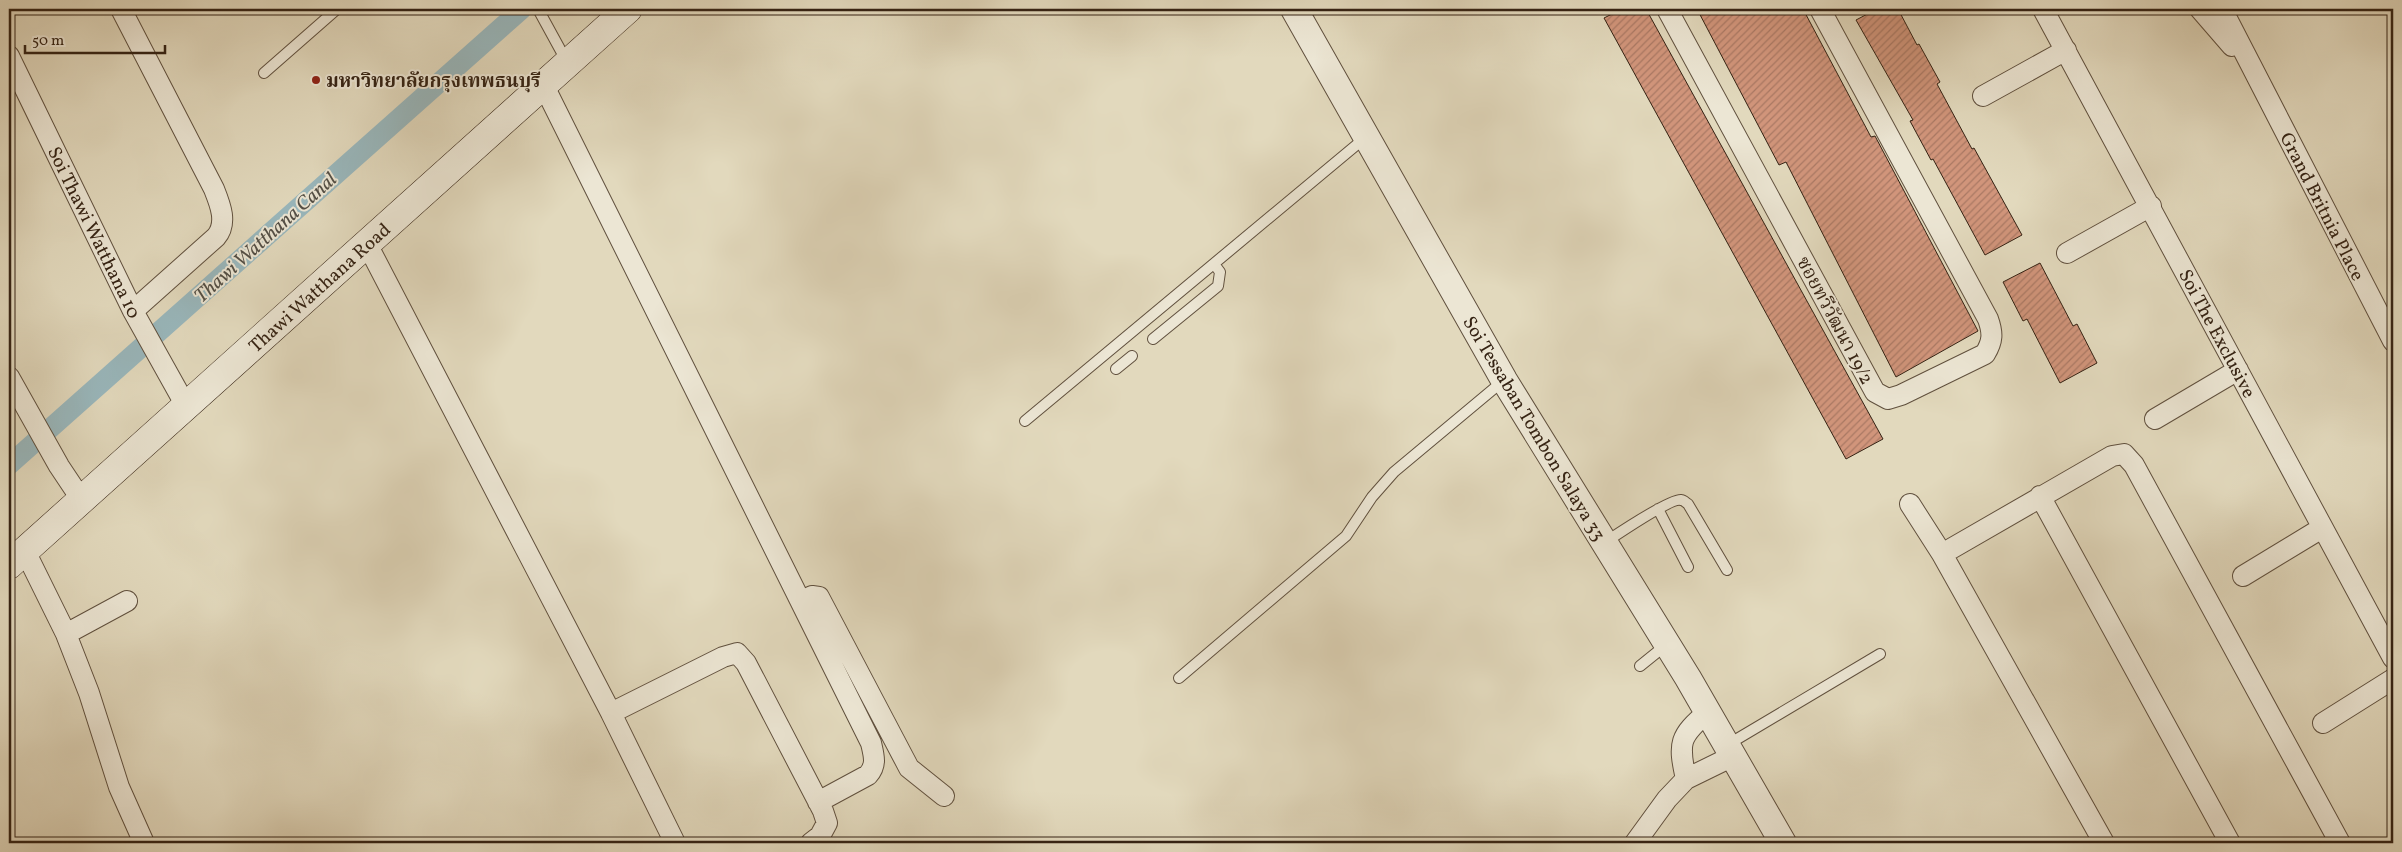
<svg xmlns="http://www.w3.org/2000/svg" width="2402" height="852" viewBox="0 0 2402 852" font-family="Vollkorn,'Noto Serif Thai',serif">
<defs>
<pattern id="building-hatch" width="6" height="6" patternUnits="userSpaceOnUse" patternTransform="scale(1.25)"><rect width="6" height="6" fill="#d1957b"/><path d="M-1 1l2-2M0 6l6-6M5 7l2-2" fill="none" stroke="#aa7964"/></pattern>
</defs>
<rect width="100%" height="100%" fill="#e2d9bd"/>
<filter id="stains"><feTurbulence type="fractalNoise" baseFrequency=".004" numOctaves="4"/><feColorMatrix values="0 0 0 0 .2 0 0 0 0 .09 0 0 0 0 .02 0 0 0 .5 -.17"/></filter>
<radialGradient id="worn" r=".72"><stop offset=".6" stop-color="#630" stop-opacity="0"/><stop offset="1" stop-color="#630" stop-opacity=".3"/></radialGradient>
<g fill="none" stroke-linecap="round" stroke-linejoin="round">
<path stroke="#99b7bc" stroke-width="20" d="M9,465l513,-456"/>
</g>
<path fill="url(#building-hatch)" stroke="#352314" d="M1622,9h24l237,430 -37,20 -242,-441z
M1697,9h106l68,128 4,-1 103,195 -82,46 -110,-215 -7,3z
M1877,9h21l19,36 2,-1 21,38 -3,2 35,65 2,-1 48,87 -37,20 -52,-96 -2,1 -21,-39 3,-1 -57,-100z
M2040,263l33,63 4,-2 20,39 -37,20 -33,-64 -4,2 -20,-39z"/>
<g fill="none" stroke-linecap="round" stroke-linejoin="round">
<defs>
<path id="service" d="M538,9l29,53
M264,73l73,-64
M1153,339l65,-53 2,-14 -6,-8
M1116,369l16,-13
M1025,421l341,-284
M1658,509l30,58
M1604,543c12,-8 67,-45 77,-43 3,0 5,3 7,4l39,66
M1640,666l26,-21
M1179,678l167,-142 26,-39 22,-25 109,-91
M1727,745l153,-91"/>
<path id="minor" d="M121,9l93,180c6,15 14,34 2,48l-83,74
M1667,9l208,383 13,7 13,-4 84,-41c8,-13 8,-21 3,-35l-168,-310
M2043,9l350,649
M2200,9l32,37
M2222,9l171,332
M9,56l124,255 53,95
M544,86l327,657c3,13 6,22 -3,32l-50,27
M1983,96l83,-46
M367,244l244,469 64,130
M2067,253l84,-47
M9,377l50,89 22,33
M2155,419l83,-49
M2040,496l190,347
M1910,504l32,50 162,289
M25,551l41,83 23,59 30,94 25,56
M1942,554l170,-98 12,-2 10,11 206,378
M2243,576l79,-48
M801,601l11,-5 7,1 90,171 35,28
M66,634l61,-33
M611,713l112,-56 14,-4 9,10 77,148 4,12 -7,13 -9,7
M2323,723l70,-44
M1686,779c-8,-36 -7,-43 22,-67
M1635,843l32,-44 19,-20 47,-23"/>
<path id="tertiary" d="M1294,9l210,371 184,298 95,165"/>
<path id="secondary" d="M9,565l619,-556"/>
</defs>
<use href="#service" stroke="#60503e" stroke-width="12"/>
<use href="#minor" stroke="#60503e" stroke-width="22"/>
<use href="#tertiary" stroke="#60503e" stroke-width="28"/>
<use href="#secondary" stroke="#352314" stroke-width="29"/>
<use href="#service" stroke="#ece6d4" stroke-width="10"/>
<use href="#minor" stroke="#ece6d4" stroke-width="20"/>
<use href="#tertiary" stroke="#ece6d4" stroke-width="26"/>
<use href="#secondary" stroke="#ece6d4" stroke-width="28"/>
</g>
<circle fill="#8f2418" stroke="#ece6d4" stroke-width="2" cx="316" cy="80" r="5"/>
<g text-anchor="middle" stroke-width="4" stroke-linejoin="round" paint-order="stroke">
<g font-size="19" font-weight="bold" fill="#352314" stroke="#ece6d4" text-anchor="start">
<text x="326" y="87">มหาวิทยาลัยกรุงเทพธนบุรี</text>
</g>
<g font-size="19" fill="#352314" stroke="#ece6d4">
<text transform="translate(2323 206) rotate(63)" y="7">Grand Britnia Place</text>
<text transform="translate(95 232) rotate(64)" y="7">Soi Thawi Watthana 10</text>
<text transform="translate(319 287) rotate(-42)" y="7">Thawi Watthana Road</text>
<text transform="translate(1836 320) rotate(62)" y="7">ซอยทวีวัฒนา 19/2</text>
<text transform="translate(2218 333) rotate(62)" y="7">Soi The Exclusive</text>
<text transform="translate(1535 428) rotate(59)" y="7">Soi Tessaban Tombon Salaya 33</text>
</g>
<g font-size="20" font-style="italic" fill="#534f46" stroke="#ece6d4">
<text transform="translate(265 237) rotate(-42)" y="7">Thawi Watthana Canal</text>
</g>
</g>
<rect width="2402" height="852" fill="none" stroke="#e2d9bd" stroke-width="30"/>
<rect x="10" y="10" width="2382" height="832" fill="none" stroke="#352314" stroke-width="2.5"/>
<rect x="15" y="15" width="2372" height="822" fill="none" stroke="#352314"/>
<path d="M25 45v8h140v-8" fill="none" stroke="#352314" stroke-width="2.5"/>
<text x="32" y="45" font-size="15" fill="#352314" stroke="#ece6d4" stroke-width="4" paint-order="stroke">50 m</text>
<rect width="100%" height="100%" filter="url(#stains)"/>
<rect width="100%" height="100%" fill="url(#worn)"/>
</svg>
